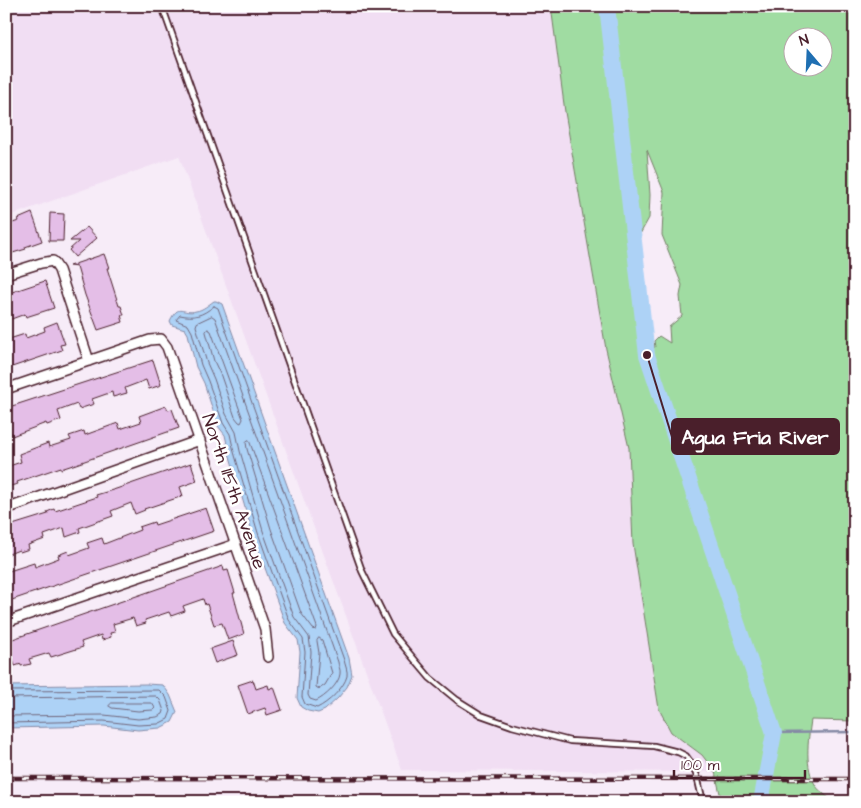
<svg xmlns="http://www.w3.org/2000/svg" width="861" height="808" viewBox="0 0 861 808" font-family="'Architects Daughter',sans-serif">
<rect width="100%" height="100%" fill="#f7ecf8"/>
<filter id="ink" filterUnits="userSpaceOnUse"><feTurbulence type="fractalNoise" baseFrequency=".02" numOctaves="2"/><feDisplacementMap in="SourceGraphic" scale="10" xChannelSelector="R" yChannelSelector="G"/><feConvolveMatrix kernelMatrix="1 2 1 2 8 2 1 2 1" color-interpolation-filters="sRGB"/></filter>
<g filter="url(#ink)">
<path fill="#f1def3" d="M6,6h545l14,106 41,237 23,99 4,96 26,165 12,23 31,23 13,17 -313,-2 -223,-614 -173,61z"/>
<path fill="#a0dca2" stroke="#757e66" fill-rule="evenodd" d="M551,6h304v715l-44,-1c-3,21 -7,47 5,66 4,6 12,11 18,16h-112l-7,-30 -13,-17 -31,-23 -12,-23 -26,-165 -4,-96 -23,-99 -41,-237zM794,38h30v30h-30zM647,150l17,42 -2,43 20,50 -2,11 2,20 -13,11 1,16 -11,-7 -5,5 1,6 -12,2 -14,-95 20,-36 1,-23z"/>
<path fill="#add2f6" stroke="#858aa5" d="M214,301h2l6,3 127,354 3,17 -5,12 -9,11 -13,12 -7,3 -10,-2 -7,-4 -4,-9 3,-46 -2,-12 -13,-17 -32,-88 -24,-82 -4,-18 -7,-9 -14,-43 -8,-16 -8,-33 -3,-5 -13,-4 -2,-4c9,-19 12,-6 26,-10 7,-1 12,-6 18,-10z
M146,684l17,1 7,10 7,17 -5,10 -12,6 -22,2 -34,-4 -98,2v-42z"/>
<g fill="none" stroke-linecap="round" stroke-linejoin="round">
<path stroke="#72677c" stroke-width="1" d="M214,306l4,2 126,352c1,5 4,11 3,16 -3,12 -19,27 -30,32l-12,-4 -3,-7 3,-45 -2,-13 -14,-19 -31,-87 -24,-81 -4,-18 -7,-11 -15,-42 -7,-16 -9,-33 -4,-7 -12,-5 4,-5c14,3 22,1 34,-9z
M212,316l3,2 123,344c0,3 3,8 2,12 -1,10 -15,23 -24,27l-6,-2 -2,-4 3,-43 -2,-15 -15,-20 -31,-86 -23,-80 -4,-19 -10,-18 -12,-35 -7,-16 -11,-37 1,-3z
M208,329l3,2 32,88 -2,4 -2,-1 -4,-5 -14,-41 -7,-15 -8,-29z
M249,440l68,187 -1,3 -3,-1 -12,-16 -30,-84 -24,-80 -1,-7z
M319,638l3,2 10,33 -7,12 -6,4 -3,-2 3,-34 -2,-12z
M6,691l153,-1 7,7 5,14 -3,8 -10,5 -20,1 -34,-4 -98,2
M6,698l150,-2 4,4 4,11 -1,3 -6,3 -19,2 -34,-4 -98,1
M112,703h40l3,5 -2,2 -15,1 -26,-3 -3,-2z"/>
<path stroke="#858aa5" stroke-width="2.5" d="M774,733l81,-1"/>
<path stroke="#add2f6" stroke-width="16" d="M607,6l40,349 127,378 -13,69"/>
</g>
<path fill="#e4bee7" stroke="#4a1f2b" d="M32,213l10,28 -17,6 1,2 -20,6v-30l13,-4 -1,-2z
M50,213l14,1 -1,27h-14z
M87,227l10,11 -22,19 -6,-7 10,-9h-9z
M104,254l5,14h-2l12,38h2l3,9h-3l2,7 -25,8 -13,-35 -8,-28 -8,-1z
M45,281l9,27 -28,9 -1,-3 -19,7v-27z
M57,322l8,22 -5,1 2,5 -56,19v-29l19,-6 1,4 19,-7 -1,-4z
M153,360l8,25 -12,4 -3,-9 -21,8 2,5 -14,4 -1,-5 -20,7 2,5 -15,5 -2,-5 -19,7 3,9 -14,5 -1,-2 -34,13 -1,-4 -5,1v-25z
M166,406l2,4 4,-1 7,19 -103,36 -15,5v-2l-44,15 1,2 -12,3v-20l15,-5 -2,-8 29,-11 1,4 22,-7 -2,-4 15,-5 1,4 33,-12 2,6 21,-7 -2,-6z
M191,463l6,18 -17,6 3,9 -39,13 1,1 -10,4 -4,-11 -20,8 2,5 -34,12 1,4 -14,5 -2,-9 -20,7 1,4 -17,6 1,4 -9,3 -1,-2 -13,5v-28l42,-13 -1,-2 7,-3 1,2 42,-14 -1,-2 20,-6z
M206,508l8,23 -208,71v-30l28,-9 1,4 24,-9 -1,-3 10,-4 1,4 20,-7 -2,-5 15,-5 2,6 36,-14 -1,-3 15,-5 1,3z
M223,566l1,5 4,-1 7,23h-2l11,41 -16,6 -6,-17 -8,2 -7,-21 -2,1 -2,-6 -20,7 2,5 -14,5 -2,-4 -24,8 1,3 -10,3 -3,-8 -20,6 2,8 -5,1 1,4 -9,3 -1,-5 -20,7 2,5 -32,10 -2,-4 -20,6 2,5 -10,2v-2l-6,2 -8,-25z
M233,641l5,14 -23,8 -5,-14z
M253,680l3,9 12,-4 1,4 5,-2 8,23 -15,5 -2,-7 -17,6 -10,-29z"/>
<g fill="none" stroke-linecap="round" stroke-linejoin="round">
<defs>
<path id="lane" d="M162,6l200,565 31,63 37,44 27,22 24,15 31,11 58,15 84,5 24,6 8,4 5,7 6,13 6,26"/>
<path id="street" d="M6,274l35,-11 12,-2 6,9 30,91
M6,389l144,-49 11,-1 6,8 98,282 3,28
M6,509l194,-69
M6,622l230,-78"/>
</defs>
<use href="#lane" stroke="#4a1f2b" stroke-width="8"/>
<use href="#street" stroke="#4a1f2b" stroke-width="12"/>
<use href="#lane" stroke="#fff" stroke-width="4.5"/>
<use href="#street" stroke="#fff" stroke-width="9"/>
<defs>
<path id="rail" d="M6,778l849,1"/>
</defs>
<use href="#rail" stroke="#4a1f2b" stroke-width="4.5"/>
<use href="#rail" stroke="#fff" stroke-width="2.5" stroke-dasharray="8" stroke-linecap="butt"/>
</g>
</g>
<g text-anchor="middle" stroke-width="5" stroke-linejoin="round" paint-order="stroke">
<g font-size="19" fill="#4a1f2b" stroke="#fff">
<text transform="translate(235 491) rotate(71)" y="7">North 115th Avenue</text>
</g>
</g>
<path fill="none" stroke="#4a1f2b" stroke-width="2" d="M647 355L672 437"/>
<circle fill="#4a1f2b" stroke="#fff" stroke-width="2" cx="647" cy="355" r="5"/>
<rect fill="#4a1f2b" stroke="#4a1f2b" stroke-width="2" x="672" y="419" width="167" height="35" rx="5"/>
<g font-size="20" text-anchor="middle" font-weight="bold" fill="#fff">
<text x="755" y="444">Agua Fria River</text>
</g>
<rect width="861" height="808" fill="none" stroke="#fff" stroke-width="25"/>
<rect x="12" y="12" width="836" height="783" fill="none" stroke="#4a1f2b" stroke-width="2" filter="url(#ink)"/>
<g transform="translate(808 52) rotate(341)"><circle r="24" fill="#ffffff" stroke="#b7a5aa"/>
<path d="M0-4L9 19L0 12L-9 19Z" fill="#1f6fb2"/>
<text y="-8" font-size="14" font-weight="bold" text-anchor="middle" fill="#4a1f2b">N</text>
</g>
<path d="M674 770v8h131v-8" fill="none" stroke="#4a1f2b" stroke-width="2.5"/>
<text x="681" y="770" font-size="15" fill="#4a1f2b" stroke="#ffffff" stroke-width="4" paint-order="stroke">100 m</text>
</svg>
